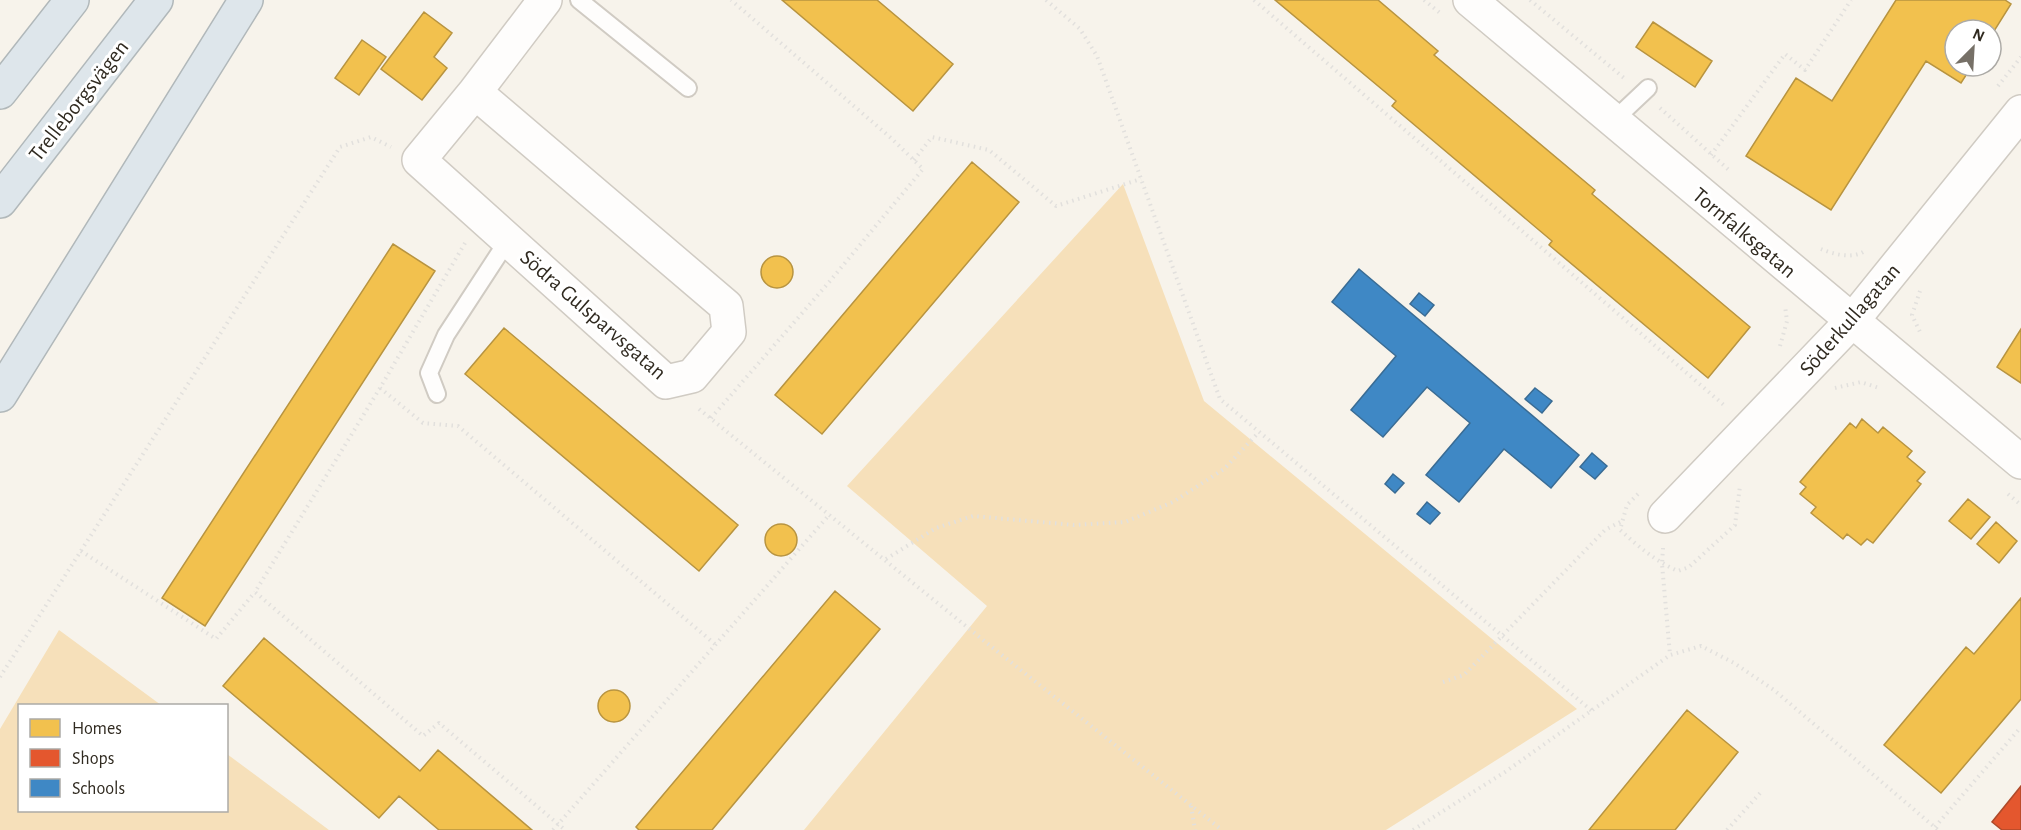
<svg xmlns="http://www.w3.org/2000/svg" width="2021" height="830" viewBox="0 0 2021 830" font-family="'Alegreya Sans',sans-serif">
<rect width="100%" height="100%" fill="#f7f3eb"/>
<path fill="#f6e0ba" d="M1123,184l81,217 373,308 -191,121h-582l183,-224 -140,-120z
M59,630l102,75 -141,1v104h206l1,-56 102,76h-329v-101z"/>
<path fill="#f2c14e" stroke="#b89440" stroke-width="1.5" d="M782,0h95l76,64 -40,47z
M1275,0h103l60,51 -4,4 161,135 -3,4 158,133 -42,51 -159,-133 3,-4 -160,-135 4,-5z
M1896,0h109l6,4 -20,32v-6h-36v36h17l-11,17 -35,-22 -95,149 -85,-54 50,-78 36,23z
M424,12l28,21 -18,24 13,11 -25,32 -41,-31z
M1653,22l59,39 -17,26 -59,-40z
M362,40l24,17 -27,38 -24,-17z
M972,162l47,40 -197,232 -47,-39z
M393,244l42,27 -230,355 -43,-28z
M761 272a16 16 0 1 1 32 0a16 16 0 1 1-32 0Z
M504,328l234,197 -39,46 -234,-197z
M2021,329v54l-24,-16z
M1862,419l16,14 5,-6 29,24 -5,6 18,15 -8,9 4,3 -48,59 -6,-4 -6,6 -14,-11 -4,5 -32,-26 5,-6 -16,-13 6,-7 -6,-5 50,-59 6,5z
M1968,499l22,18 -19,22 -22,-18z
M1996,522l21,19 -18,22 -22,-19z
M765 540a16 16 0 1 1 32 0a16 16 0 1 1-32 0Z
M835,591l45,38 -168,201h-73l-3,-3z
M2021,598v101l-80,94 -57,-48 82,-98 8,7z
M264,638l156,133 18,-21 94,80h-93l-40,-34 -20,22 -156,-132z
M598 706a16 16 0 1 1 32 0a16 16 0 1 1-32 0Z
M1687,710l51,42 -63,78h-86z"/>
<path fill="#e4572e" stroke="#ae4a2a" stroke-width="1.5" d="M2021,786v44h-19l-10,-8z"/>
<path fill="#3f88c5" stroke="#3a6c94" stroke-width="1.5" d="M1359,269l220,186 -28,33 -47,-39 -45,53 -33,-27 44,-52 -43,-36 -44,50 -32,-27 45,-54 -64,-54z
M1419,293l15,12 -9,11 -15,-12z
M1535,388l17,13 -10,12 -17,-14z
M1592,453l15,13 -12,13 -15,-12z
M1393,474l11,9 -9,10 -10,-9z
M1427,502l13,11 -10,11 -13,-10z"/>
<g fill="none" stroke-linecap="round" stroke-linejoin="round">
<defs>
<path id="lane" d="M579,0l109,88
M1613,121l35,-33
M437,394l-8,-21 17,-38 62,-95"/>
<path id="street" d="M1470,0l551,462
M475,92l251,214 3,26 -37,44 -26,6 -247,-222 56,-68 70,-92
M1665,516l187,-195"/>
<path id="secondary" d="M1852,321l169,-209"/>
<path id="highway" d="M0,92l72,-92
M0,201l156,-201
M0,395l246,-395"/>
</defs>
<use href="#lane" stroke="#d0cbc3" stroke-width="20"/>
<use href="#street" stroke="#d0cbc3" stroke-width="36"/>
<use href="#secondary" stroke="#d0cbc3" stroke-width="36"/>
<use href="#highway" stroke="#b1b8ba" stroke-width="36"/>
<path stroke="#e2e0dd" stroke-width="4" stroke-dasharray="1.5 4.5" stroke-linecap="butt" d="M1046,0l34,29 17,27 123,343 372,312
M1254,0l471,406
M1424,0l16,13
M1530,0l94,78
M1998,86l23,-29
M1660,108l70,63
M1711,155l74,-101 20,16 46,-70
M914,160l18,-23 57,13 67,56 85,-27
M465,243l-85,145 -125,204 168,144 16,-13 126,107
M1821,249c12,5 30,10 42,3
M1920,291l-8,24 8,17
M1780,346l7,-25 -2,-15
M380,388l43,35 35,3 258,219
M1835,388l26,-6 18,6
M699,409l284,231 239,190
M711,418l119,-137 93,-112 -32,-31 -160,-138
M1638,494l-11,11 -7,25c18,16 35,31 58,41l11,-4 46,-42 5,-39
M2008,494l13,11
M1663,548l-1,16 8,91
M81,551l135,88 39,-47
M886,559l50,-31 37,-12 101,9 51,-3 48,-20 51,-33 35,-37
M0,677l340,-530 31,-10 20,10
M1443,682l21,-7 141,-145 17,-9
M1191,806l4,24
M1935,827l86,-100
M553,830l277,-316
M1413,830l92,-58 165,-117 31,-9 33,17 40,27 164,140
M1727,830l34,-38"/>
<use href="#lane" stroke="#fefdfc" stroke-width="16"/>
<use href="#street" stroke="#fefdfc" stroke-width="33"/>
<use href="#secondary" stroke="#fefdfc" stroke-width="33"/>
<use href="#highway" stroke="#dee6eb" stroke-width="33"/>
</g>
<g text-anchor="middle" stroke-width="6" stroke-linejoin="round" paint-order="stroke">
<g font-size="22" fill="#302a20" stroke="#fff">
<text transform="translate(78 100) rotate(-52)" y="8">Trelleborgsvägen</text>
<text transform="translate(1745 232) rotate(40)" y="8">Tornfalksgatan</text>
<text transform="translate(594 314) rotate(41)" y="8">Södra Gulsparvsgatan</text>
<text transform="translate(1849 319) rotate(-49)" y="8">Söderkullagatan</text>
</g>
</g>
<rect x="18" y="704" width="210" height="108" fill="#ffffff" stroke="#acaaa6" stroke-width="1.5"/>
<rect x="30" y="719" width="30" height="18" fill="#f2c14e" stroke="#acaaa6" stroke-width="1.5"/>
<text x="72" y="734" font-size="18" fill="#302a20">Homes</text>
<rect x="30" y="749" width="30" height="18" fill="#e4572e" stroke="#acaaa6" stroke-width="1.5"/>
<text x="72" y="764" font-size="18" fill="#302a20">Shops</text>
<rect x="30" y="779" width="30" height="18" fill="#3f88c5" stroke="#acaaa6" stroke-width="1.5"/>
<text x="72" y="794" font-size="18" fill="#302a20">Schools</text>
<g transform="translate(1973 48) rotate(24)"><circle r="28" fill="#ffffff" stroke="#acaaa6" stroke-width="1.5"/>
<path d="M0-4.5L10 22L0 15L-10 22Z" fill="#767067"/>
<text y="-9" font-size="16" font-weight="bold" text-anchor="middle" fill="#302a20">N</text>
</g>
</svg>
